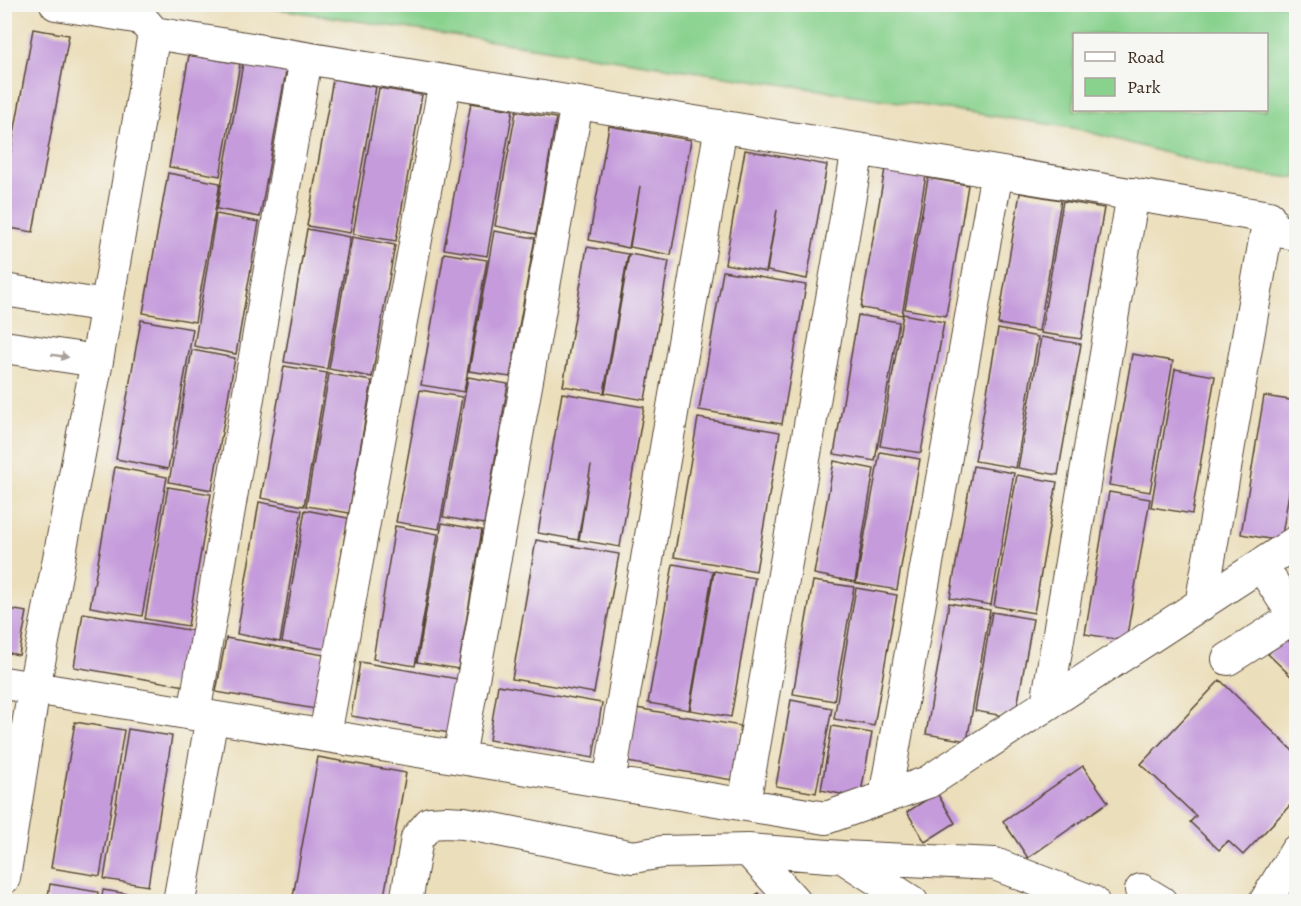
<svg xmlns="http://www.w3.org/2000/svg" width="1301" height="906" viewBox="0 0 1301 906" font-family="Alegreya,serif">
<rect width="100%" height="100%" fill="#f6f6f2"/>
<filter id="ink" filterUnits="userSpaceOnUse"><feTurbulence type="fractalNoise" baseFrequency=".0167" numOctaves="2"/><feDisplacementMap in="SourceGraphic" scale="12" xChannelSelector="R" yChannelSelector="G"/><feConvolveMatrix kernelMatrix="1 2 1 2 8 2 1 2 1" color-interpolation-filters="sRGB"/></filter>
<filter id="wash" filterUnits="userSpaceOnUse"><feTurbulence type="fractalNoise" baseFrequency=".008" numOctaves="4" result="noise"/><feDisplacementMap in="SourceGraphic" scale="24" xChannelSelector="R" yChannelSelector="G"/><feGaussianBlur stdDeviation="1.35" result="paint"/><feColorMatrix in="noise" values="0 0 0 0 0 0 0 0 0 0 0 0 0 0 0 0 0 1.4 0 .05"/><feComposite in="paint" operator="in"/></filter>
<g filter="url(#wash)">
<rect width="100%" height="100%" fill="#ebdeba"/>
<path fill="#89d28e" stroke="#627e56" stroke-width="1.5" fill-rule="evenodd" d="M251,5h1045v173l-60,-6 -162,-44zM1074,34h192v76h-192z"/>
<g id="blocks">
<path fill="#c59bdb" d="M33,29l36,6 -36,197 -29,-5v-38z
M189,55l51,9 -20,112 -51,-9z
M243,63l43,8 -26,146 -43,-8z
M333,79l43,8 -26,146 -43,-7z
M379,88l43,7 -26,146 -43,-7z
M471,103l42,7 -26,146 -43,-7z
M516,111l40,7 -20,116 -41,-8z
M609,126l82,14 -20,115 -41,-8 10,-61 -11,62 -40,-8z
M745,150l82,15 -20,114 -40,-8 10,-61 -11,62 -41,-8z
M885,169l41,6 -24,140 -41,-7z
M168,173l52,10 -25,139 -52,-9z
M928,178l40,7 -22,131 -41,-7z
M1020,193l41,7 -22,131 -41,-7z
M1063,201l41,7 -23,131 -40,-6z
M216,214l43,8 -23,132 -42,-8z
M307,229l43,8 -23,132 -43,-7z
M494,231l41,7 -25,139 -41,-6z
M352,237l43,8 -23,132 -43,-8z
M587,247l41,7 -24,139 -41,-7z
M444,253l43,7 -23,132 -43,-7z
M629,254l40,7 -24,139 -40,-7z
M723,271l83,14 -24,139 -83,-14z
M903,314l41,8 -23,131 -41,-7z
M858,315l41,7 -24,139 -41,-7z
M141,320l52,9 -25,140 -52,-10z
M998,329l40,8 -22,131 -41,-7z
M1041,337l40,7 -23,131 -40,-7z
M192,350l43,8 -23,132 -43,-8z
M1132,354l41,7 -23,131 -41,-7z
M284,366l43,7 -23,133 -43,-8z
M1175,369l40,7 -23,138 -41,-7z
M329,374l43,7 -23,132 -43,-7z
M468,377l40,7 -24,140 -41,-7z
M420,390l42,7 -23,132 -43,-7z
M562,393l82,14 -24,140 -41,-7 12,-75 -13,75 -40,-7z
M1264,396l32,5v50l-15,90 -40,-7z
M698,418l82,14 -24,139 -82,-14z
M880,452l40,7 -23,131 -41,-7z
M834,461l40,8 -19,113 -41,-8z
M973,466l41,7 -23,132 -41,-7z
M115,467l52,10 -25,139 -52,-9z
M1017,475l40,7 -23,131 -40,-7z
M1295,485h1v21l-4,-1z
M168,487l43,7 -23,132 -43,-7z
M1109,492l41,7 -24,142 -41,-7z
M259,502l43,8 -22,132 -43,-8z
M305,510l43,8 -23,131 -43,-7z
M442,523l40,7 -24,139 -41,-7z
M395,526l43,8 -23,132 -42,-7z
M536,540l83,14 -25,139 -82,-14z
M673,564l40,7 -24,139 -41,-7z
M714,571l41,7 -24,139 -41,-7z
M813,581l41,6 -20,114 -41,-7z
M856,588l41,7 -23,131 -40,-7z
M949,603l41,7 -23,131 -41,-7z
M4,608l23,4 -8,43 -15,-3z
M992,612l41,7 -18,99 -40,-7z
M83,613l112,18 -10,55 -111,-19z
M1285,637l11,11v33l-28,-27z
M226,638l104,18 -9,54 -105,-18z
M360,662l104,18 -9,54 -104,-18z
M1220,680l76,74v45l-53,56 -15,-14 -9,9 -29,-28 6,-6 -55,-52z
M498,685l104,18 -9,55 -104,-18z
M791,700l41,8 -16,85 -40,-7z
M636,708l105,18 -9,54 -105,-18z
M75,722l49,8 -24,146 -49,-8z
M832,726l40,7 -12,65 -39,-8z
M128,729l44,7 -24,150 -44,-7z
M318,757l88,16 -23,129h-91z
M1083,766l25,36 -80,56 -25,-37z
M937,793l18,30 -30,19 -18,-30z
M50,884l48,8 -1,10h-50z
M103,890l45,7 -1,5h-46z
M758,893l7,9h-16z"/>
</g>
</g>
<g filter="url(#ink)">
<use href="#blocks" fill-opacity="0" stroke="#554535" stroke-width="1.5"/>
<g fill="none" stroke-linecap="round" stroke-linejoin="round">
<defs>
<path id="minor" d="M56,4l85,14 13,15
M1267,229l29,5
M4,290l102,16
M4,347l93,14
M1261,565l35,54
M1228,659l68,-43
M4,683l822,135 102,-36 368,-240
M1047,704l86,-510
M194,714l112,-656
M325,735l120,-654
M459,757l118,-654
M609,782l112,-656
M885,797l112,-625
M744,804l114,-655
M748,850l47,52
M844,858l68,44
M4,878l30,-190 63,-327 57,-328 1115,184 -68,388
M1141,890l20,12
M179,902l33,-185
M406,902l11,-64 13,-15 16,-1 18,1 169,34 29,-5 86,-2 94,7 153,7 98,38
M1265,902l31,-51"/>
</defs>
<use href="#minor" stroke="#554535" stroke-width="34"/>
<use href="#minor" stroke="#fff" stroke-width="32"/>
</g>
<defs><path id="oneway-solid" d="M-6-.8H1V-3.2L6.5 0L1 3.2V.8H-6Z" transform="scale(1.5)"/></defs>
<use fill="#a79f9a" href="#oneway-solid" transform="translate(60 356) rotate(9)"/>
</g>
<rect width="1301" height="906" fill="none" stroke="#f6f6f2" stroke-width="24"/>
<rect x="1073" y="33" width="195" height="78" fill="#f6f6f2" stroke="#aba49d" stroke-width="1.5"/>
<rect x="1085" y="52" width="30" height="9" fill="#ffffff" stroke="#aba49d" stroke-width="1.5"/>
<text x="1127" y="63" font-size="18" fill="#3b2a1e">Road</text>
<rect x="1085" y="78" width="30" height="18" fill="#89d28e" stroke="#aba49d" stroke-width="1.5"/>
<text x="1127" y="93" font-size="18" fill="#3b2a1e">Park</text>
</svg>
